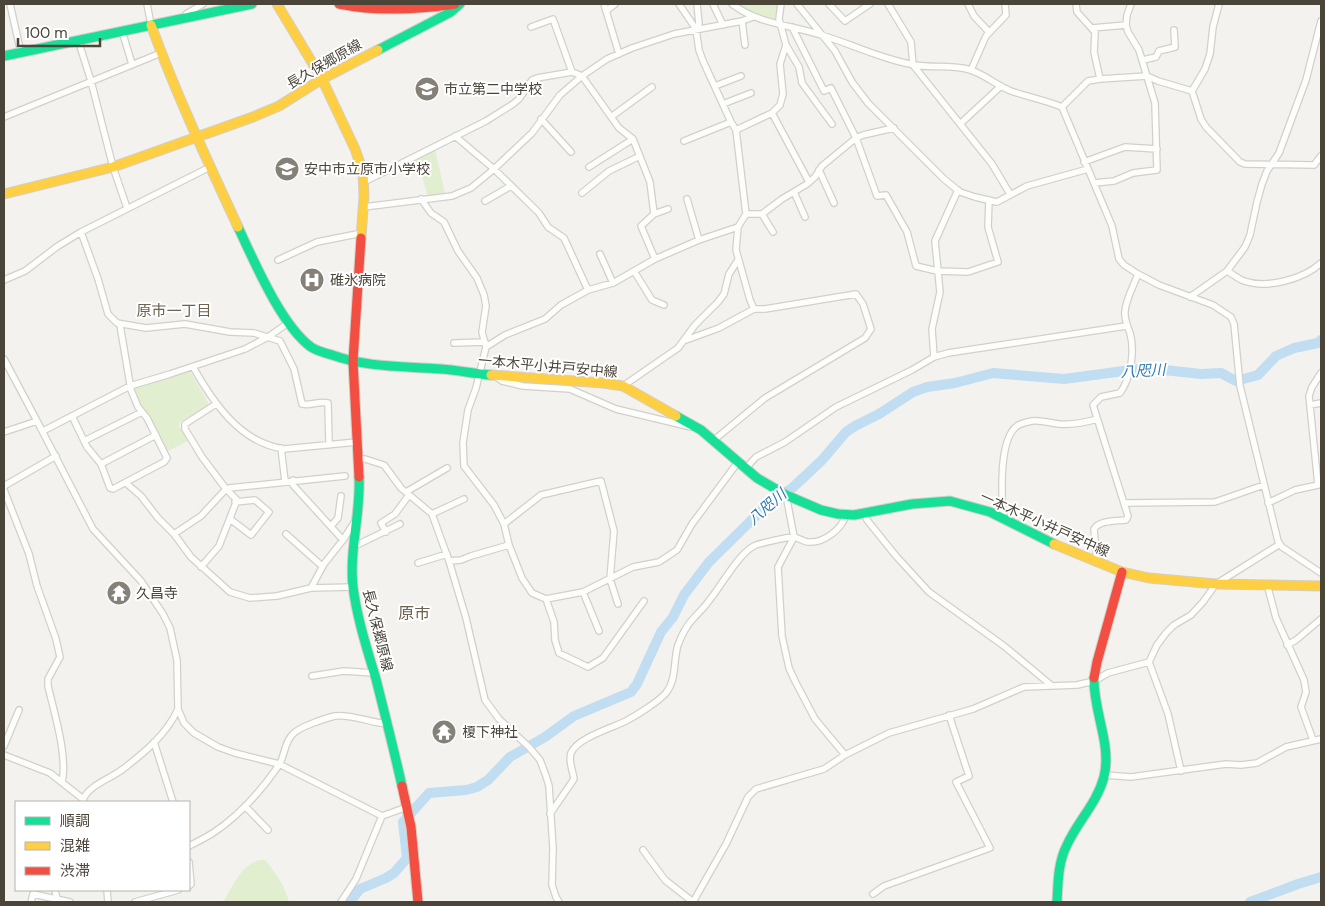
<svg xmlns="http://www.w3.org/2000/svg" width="1325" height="906" viewBox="0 0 1325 906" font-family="'DM Sans','Noto Sans JP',sans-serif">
<rect width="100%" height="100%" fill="#f4f2ee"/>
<path fill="#e1eecf" d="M736,4h43l-3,14 -2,2 -29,-9z
M435,149l10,45 -17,2 -10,-33h-11z
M188,372l3,1 17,29v3l-28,17 -1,4 9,15 -20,10c-11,-20 -25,-40 -33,-61l1,-3z
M259,860h6c10,12 20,26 24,42h-66c10,-15 17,-36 36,-42z"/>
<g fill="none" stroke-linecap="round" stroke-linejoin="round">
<path stroke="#c0ddf1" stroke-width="10" d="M350,902l10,-13 26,-11 8,-5 13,-15 -4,-36 26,-29 37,-3 11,-3 11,-7 22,-23 35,-20 29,-21 57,-24 6,-8 24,-52 12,-15 11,-22 25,-33 63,-62 19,-11 12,-11 20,-19 23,-27 9,-6 24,-12 34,-22 14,-5 28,-4 38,-10 71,6 82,-11 55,6 20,-1 15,8 22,-6 18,-19 18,-8 24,-5 3,-3
M1250,902l48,-18 23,-7"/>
<defs>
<path id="street" d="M10,4l11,49
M147,4l4,21
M604,4l15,50
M679,4l17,25 3,21 4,11 28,61 5,8 10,84 -8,13 -2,23 14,50 4,9h11l91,-15 7,10 8,25 -6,9 -100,60 -51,42
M713,4l10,21
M732,4c26,20 59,21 89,31 31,9 62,25 94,30 17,3 35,0 52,4 17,4 28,16 44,22 17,6 34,9 51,16l50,119 7,33 5,6 14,9 21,11 54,20 18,12 3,7 6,62 38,155 4,6 39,26
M797,4l38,47 17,31 16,21 76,76 16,13 15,5 22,5 30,-16 61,-17
M829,4l16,17 25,-17
M888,4l23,38 2,23 79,99 18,30
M968,4l6,12 15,16
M1076,4l1,8 18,20 -1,20 6,27
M1219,4l-6,23 -3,27 -5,15 -13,22 9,28 5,8 34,35 5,2 69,1 7,-9
M606,11l9,-7
M187,17l-1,-3 17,-10
M742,21l3,24
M531,27l22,-8 19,53
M792,27l32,64 7,-3 25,50 21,58 9,-1 21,37 9,34 21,5 31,1 30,-10 -10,-35 1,-27
M1092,28l34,-3
M696,29l3,-5 -2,-20
M122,31l10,33
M78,40l13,41 22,86 14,41
M786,45l13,22 3,16 30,41
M1143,60l13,-3 3,-6 16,-4 -1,-17
M971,70l15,-34 20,-21 -1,-11
M715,86l26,-10
M723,104l28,-11
M1062,107l26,-26 12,-2 47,-3 11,5 34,10
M772,113l37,69
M4,117l157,-64
M611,117l41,-30
M541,119l30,33
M960,124l41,-38
M736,130l36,-17 8,-8 3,-11 -3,-30 6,-19 -7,-26 2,-15
M455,136l39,33 45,44 9,14 16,11 24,52
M684,141l47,-19
M1084,162l41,-15 32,2
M589,167l44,-28
M819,170l15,33
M364,182l122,-61 27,-17 6,-5 13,-19 5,-2 35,-6 10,4 37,52 14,11 17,43 4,32
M1094,183l20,-2 19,-8 24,-3 -2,-67 -16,-53 -11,-18 -2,-7 1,-10 4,-11
M794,192l11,25
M582,193l27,-22 31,-15
M421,199l10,14 13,9 14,29 19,27 7,17 2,11 -4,26 4,15 -10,41 -8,22 -5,33 1,23 30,39 10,19 5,21 13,33 10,15 14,6 37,-7 50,-25 26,-5 18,-12 15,-26 46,-62
M687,199l12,41
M485,201l26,-15
M364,207l88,-11 19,-8 23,-19 38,-36 28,-38 22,-19 25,-17 25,-11 42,-14 68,-13 11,-4
M746,214h16l20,-15 25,-15 8,-7 7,-11 34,-28 7,-3 31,-7
M762,214l11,18
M81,232l17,47 10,35 9,9 29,5 39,-4 45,8 24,1 26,8 14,28 8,35c10,2 15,-3 26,-1l1,42
M600,254l13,29
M655,259l-14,-33 13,-12 14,-5
M278,260l39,-18 45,-9
M634,271l18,29 12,5
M1227,271c6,3 11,8 17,10 23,8 60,-2 77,-18
M4,280l21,-9 33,-25 23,-14 129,-65
M1190,297l37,-26 18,-24 5,-12 7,-33 5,-18 5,-13 12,-18 27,-73 15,-59
M686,340l33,-12 35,-19
M454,343l31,-1
M486,347l19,-12 40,-16 16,-14 27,-15 25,-7 42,-24 44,-19 39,-13
M934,357l-2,-28 8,-37 -5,-51 23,-51
M4,359l33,62
M193,367c20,35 47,76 91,82l73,-7
M494,375l8,6 21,5 47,3 46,20 75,18
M623,386l55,-38 17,-23 23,-23 6,-8 5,-20 9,-14
M1310,405l11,-2
M72,416l15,31 14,17 9,24 3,1 51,-27 3,-4 -20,-40 -9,-11 -7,-17 -11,-65
M43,431l87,-45 40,-12 75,-25 23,-12 20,-14
M4,432l33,-11 56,108 48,52 22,33 7,14 7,32 1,49 6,14 10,10 24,14 17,6 44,11 103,52 25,-9
M84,441l58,-29
M281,448l4,33
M359,459h6l19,6 17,23 31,26 17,47 17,57 19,82 14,19 30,28 11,13 6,16 3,10 4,62 -1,37 4,12 3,5
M101,464l55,-29
M745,469l11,-12 29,-15 51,-35 76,-37 22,-13 14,-4 178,-27
M293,480v5l50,55
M126,483l15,13 17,22 16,16 17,23 39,35 20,6 27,-2 34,-8 13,-24 19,-24 14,-22
M4,486l52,-30
M226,489l3,-1 116,-12
M4,490l25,64 8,32 19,53 4,18 -12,22v7c6,26 20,71 14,96
M406,492l41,-24
M786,495l8,42 -16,30 4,69 7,32 6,13 20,38 30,36
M1124,503l91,-1 49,-17
M1268,503l27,-13 23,-5 -9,-89 3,-9 9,-14
M864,513l3,7 29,36 33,36 75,54 47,39
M432,514l32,-15
M230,519l21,16 18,-23 -14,-12 -20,2
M1003,519c-1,-22 -5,-79 14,-93 4,-3 10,-4 15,-5 8,-1 18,2 27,3 13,1 25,-1 38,-5
M504,524l37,-29 60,-14 13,50 -4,48 8,25
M331,526l7,-8 3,-22
M386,532l-5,-9 14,-9 14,-19
M174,534l27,-18 25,-27 -24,-32 -17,-28v-5l31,-20
M286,534l36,32
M354,544h5l41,-20
M449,561l12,-1 10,-4 38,-11
M418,563l29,-9
M1097,563l-3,-34c6,-9 21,-8 32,-9l2,-4 -35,-111 8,-8 19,-4c11,-15 15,-42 10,-60 -3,-8 -6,-14 -5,-22 1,-12 9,-26 13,-37
M201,567l18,-21 18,-46 -11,-11
M1267,584l9,34 28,62 2,12 -5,15 12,33
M311,588l42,-1
M583,592l16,39
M546,599l8,23 1,18 4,13 29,14 15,-9 41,-57
M1287,645l9,-5 25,-21
M312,676l32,-5 30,2
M154,742l19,60
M4,746l15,-36
M4,755l46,18 33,26
M1181,771l-13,-57 -19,-52 8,-17 9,-12 8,-8 17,-10 12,-13 13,-18 64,-40
M1104,775l27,2 95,-13 15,1 16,-2 29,-16 35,-8
M84,802l-1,-3c8,-15 27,-20 40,-30 21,-16 44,-35 55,-60
M245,806l23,24
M550,814l24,-35c-1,-8 -6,-18 -3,-26 6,-15 41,-25 55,-32 11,-6 32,-19 40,-28 11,-14 7,-32 12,-48 3,-8 9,-20 15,-26 5,-6 11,-11 15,-17 12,-14 30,-48 46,-56 6,-3 34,-9 40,-9 5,1 10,5 15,5 15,1 33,-13 37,-27
M189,846c8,-4 16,-8 24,-13 26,-17 48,-42 66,-68 6,-9 5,-23 14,-31 6,-7 33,-16 42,-18 17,-2 36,7 53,8
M643,850l22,30 28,22
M189,862l2,22 -2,2
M55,890l2,9
M107,890l1,12
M873,894l11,-8 106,-38 -34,-66 13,-6 -20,-61
M31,902l2,-8 37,8
M135,902l43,-12
M341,902l15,-23 26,-63
M693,902l33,-58 22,-47 8,-8 68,-20 21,-14 44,-22 84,-24 51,-22 53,-2 17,-4 14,-8 41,-11"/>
<path id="fast" d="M378,50l73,-38 9,-8
M4,56l248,-52
M238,227c16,34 43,98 73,120 6,4 14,6 21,8 37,13 71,11 109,14 17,1 33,5 50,6
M676,416l25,14 56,48 29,17 35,15 17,4 16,1 58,-11 38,-3 40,11 64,32
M359,477c2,36 -10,73 -6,110 4,31 14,62 23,92 9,36 18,71 26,107
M1057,902c1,-19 1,-40 10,-57 11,-24 30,-42 37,-68 8,-33 -11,-66 -10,-99"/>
<path id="slow" d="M277,4l45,75 33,70 8,23 1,24 -3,42
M151,25c25,69 56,135 87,202
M4,194l109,-27 140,-50 26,-11 43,-27 56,-29
M491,375l112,8 20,3 53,30
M1054,544l68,28 27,6 67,6 105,2"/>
<path id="jam" d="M339,4c39,8 77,6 116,0
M359,477l-6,-116 8,-123
M1094,678l3,-16 25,-90
M402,786l9,41 7,75"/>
</defs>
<use href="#street" stroke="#d2d0cb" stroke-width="8"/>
<use href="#fast" stroke="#d3cfc5" stroke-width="11"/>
<use href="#slow" stroke="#d3cfc5" stroke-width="11"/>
<use href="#jam" stroke="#d3cfc5" stroke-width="11"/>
<use href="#street" stroke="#fdfdfc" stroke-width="5.5"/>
<use href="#fast" stroke="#16e098" stroke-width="9"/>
<use href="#slow" stroke="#ffcf43" stroke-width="9"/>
<use href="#jam" stroke="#f24e42" stroke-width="9"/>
</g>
<defs>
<symbol id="school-disc" viewBox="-11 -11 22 22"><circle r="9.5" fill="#868178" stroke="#fff"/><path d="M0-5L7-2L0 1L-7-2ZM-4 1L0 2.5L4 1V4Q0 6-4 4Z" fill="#fff"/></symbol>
<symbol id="hospital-disc" viewBox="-11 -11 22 22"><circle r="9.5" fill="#868178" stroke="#fff"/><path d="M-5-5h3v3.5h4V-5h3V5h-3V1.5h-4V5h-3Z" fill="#fff"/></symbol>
<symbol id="temple-disc" viewBox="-11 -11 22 22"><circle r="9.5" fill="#868178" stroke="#fff"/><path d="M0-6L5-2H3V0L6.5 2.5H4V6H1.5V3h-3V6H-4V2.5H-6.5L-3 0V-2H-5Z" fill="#fff"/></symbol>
</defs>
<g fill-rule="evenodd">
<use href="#school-disc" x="413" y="75" width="28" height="28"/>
<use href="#school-disc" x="273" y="155" width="28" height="28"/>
<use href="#hospital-disc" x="298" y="266" width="28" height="28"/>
<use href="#temple-disc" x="105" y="579" width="28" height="28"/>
<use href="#temple-disc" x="430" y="718" width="28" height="28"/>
</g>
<g text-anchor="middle" stroke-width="4" stroke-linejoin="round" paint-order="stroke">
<g font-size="14" fill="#4b4439" stroke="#fff">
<text transform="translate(324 64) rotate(-30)" y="5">長久保郷原線</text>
<text transform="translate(548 366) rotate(5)" y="5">一本木平小井戸安中線</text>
<text transform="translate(1045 524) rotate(24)" y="5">一本木平小井戸安中線</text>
<text transform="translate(378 630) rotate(76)" y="5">長久保郷原線</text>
</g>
<g font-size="14" fill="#4b4439" stroke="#fff" text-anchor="start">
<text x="444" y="94">市立第二中学校</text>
<text x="304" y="174">安中市立原市小学校</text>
<text x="330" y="285">碓氷病院</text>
<text x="136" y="598">久昌寺</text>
<text x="462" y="737">榎下神社</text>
</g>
<g font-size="15" fill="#6e6250" stroke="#fff">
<text x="174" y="316">原市一丁目</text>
</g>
<g font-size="15" font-style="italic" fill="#2e7ab2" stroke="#fff">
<text transform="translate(1143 371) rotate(-3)" y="5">八咫川</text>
<text transform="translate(767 507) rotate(-41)" y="5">八咫川</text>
</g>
<g font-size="16" fill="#6e6250" stroke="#fff">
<text x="414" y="619">原市</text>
</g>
</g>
<rect width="1325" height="906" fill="none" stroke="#4b4439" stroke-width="10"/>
<rect x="15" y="801" width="175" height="90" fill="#ffffff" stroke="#b7b4b0"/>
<rect x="25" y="817" width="25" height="8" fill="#16e098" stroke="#b7b4b0"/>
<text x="60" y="826" font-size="15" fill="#4b4439">順調</text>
<rect x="25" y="842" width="25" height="8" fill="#ffcf43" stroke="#b7b4b0"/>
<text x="60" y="851" font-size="15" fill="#4b4439">混雑</text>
<rect x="25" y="867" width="25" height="8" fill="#f24e42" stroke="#b7b4b0"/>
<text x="60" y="876" font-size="15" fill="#4b4439">渋滞</text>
<path d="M18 38v8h82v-8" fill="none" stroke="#4b4439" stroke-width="2.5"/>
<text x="25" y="38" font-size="15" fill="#4b4439" stroke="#ffffff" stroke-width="4" paint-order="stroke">100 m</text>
</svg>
